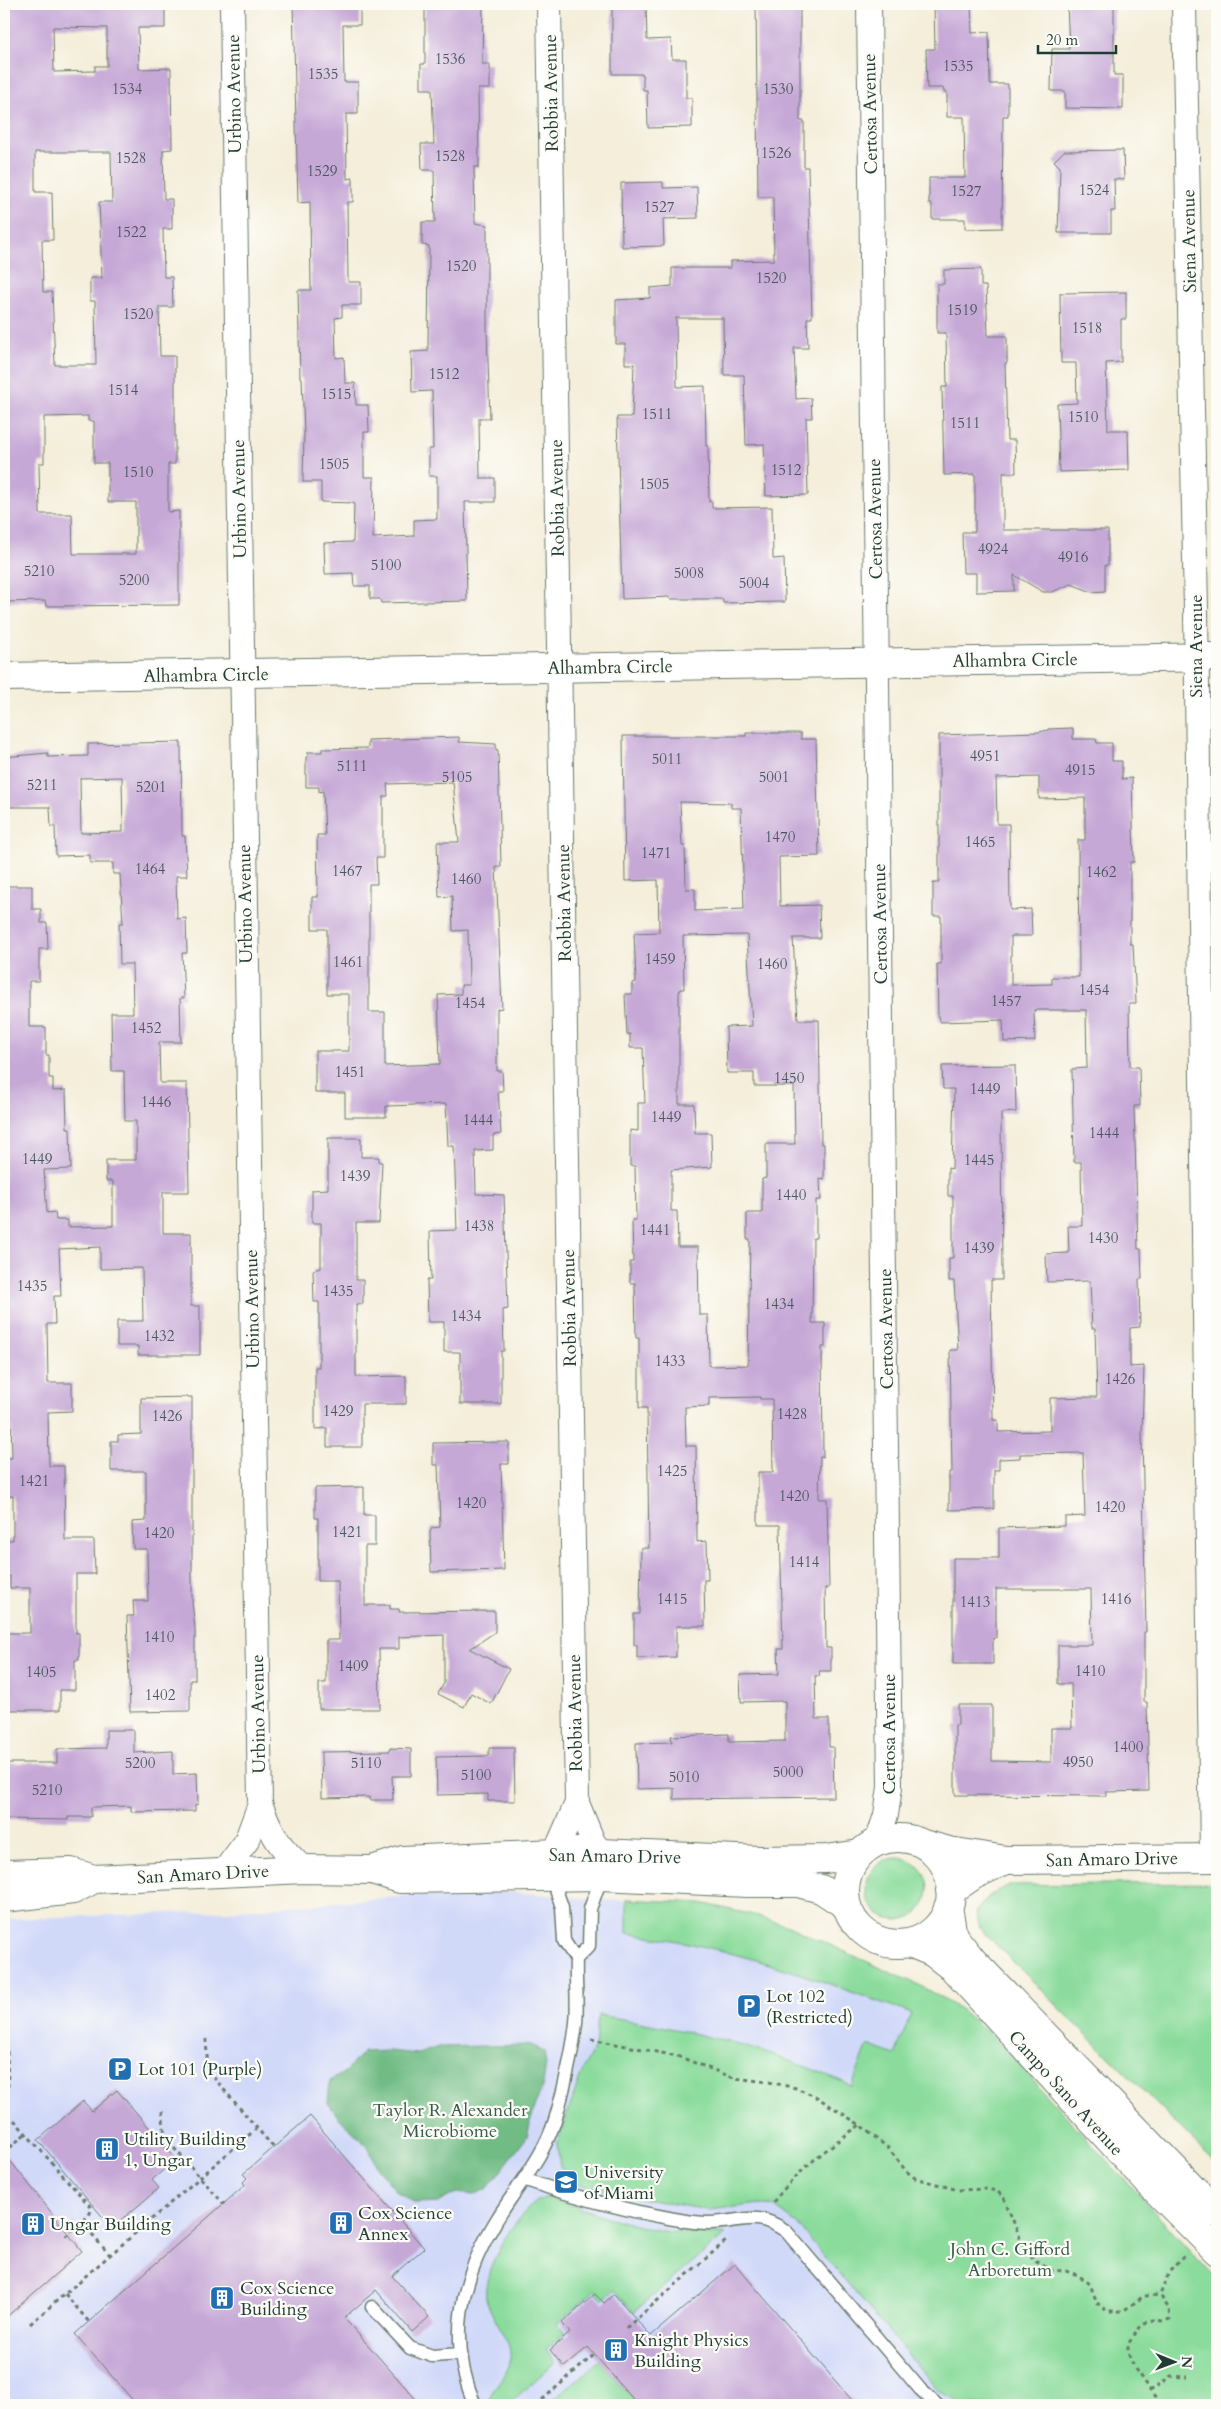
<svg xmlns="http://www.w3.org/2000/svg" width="1221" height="2409" viewBox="0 0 1221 2409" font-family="Cardo,serif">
<rect width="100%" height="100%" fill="#fdfcf7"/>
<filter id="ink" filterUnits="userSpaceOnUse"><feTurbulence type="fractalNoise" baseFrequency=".02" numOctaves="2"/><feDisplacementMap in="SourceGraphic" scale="10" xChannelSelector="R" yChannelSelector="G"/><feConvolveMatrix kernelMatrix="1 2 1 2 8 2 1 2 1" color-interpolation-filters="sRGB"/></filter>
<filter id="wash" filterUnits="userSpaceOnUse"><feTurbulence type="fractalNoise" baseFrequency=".0096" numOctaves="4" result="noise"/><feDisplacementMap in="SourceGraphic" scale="20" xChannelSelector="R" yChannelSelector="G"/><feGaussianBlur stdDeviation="1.12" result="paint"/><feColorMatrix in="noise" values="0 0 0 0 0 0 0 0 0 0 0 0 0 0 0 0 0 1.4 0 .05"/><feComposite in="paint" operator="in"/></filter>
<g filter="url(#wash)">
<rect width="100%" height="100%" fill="#f4eeda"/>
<path fill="#d1d9f9" d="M513,1892l91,8 97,3 57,13 30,10 133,60 39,23 32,27 225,244v125h-1213v-486l224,-8 195,-16z"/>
<path fill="#8bdc9c" stroke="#558c68" d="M866 1889a31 31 0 1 1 62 0a31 31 0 1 1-62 0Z
M1217,1883v281l-237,-235 -4,-18 13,-15 20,-11z
M627,1899l74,4 57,13 30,10 133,60 39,23 32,27 225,244v125h-254l-24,-14 -141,-166 -24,-18 -13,-3 -53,6 -63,-11 -68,-15 -9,-6 -8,-11 -3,-23 26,-75 12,-22 3,-32c88,14 173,34 254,71l16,-41 27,10 16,-41c-20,-9 -43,-16 -65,-24 -71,-26 -144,-48 -219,-57z
M548,2197c33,11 66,24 100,31 25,6 52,6 78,6l-92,78 -19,-22 -12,9 -8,-9 -37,33 7,10 -19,17 9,12 -47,43h-18c-3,-17 18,-27 20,-44 3,-25 -20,-41 -24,-64 -4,-28 34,-95 62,-100z
M600,2360l38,45h-91z"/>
<path fill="#70bc84" stroke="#487c5c" d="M531,2045l13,6 2,13 -3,21 -9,23 -7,29 -40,52 -12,6 -19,-2 -17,9 -24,1 -18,-11 -19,-23 -10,-22 -28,-28 -12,-16 2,-22 15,-9 18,-20 26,-1 29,3 20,-7z"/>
<g id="blocks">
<path fill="#c6a8d7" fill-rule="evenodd" d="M4,4h161v24h-27l1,41 32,-1 1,81 -9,1 1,49h8v30h-9l1,48h8l1,30h-14l1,49h15v108h-7v48l11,-1v94l-133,1 -1,-5 -41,1zM53,27l54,1v38h-12v5l-41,1zM35,152h76l1,50h-13l3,76h-12v23h5l1,64h-41l-3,-73h-9l-1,-52h11l-1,-48h-17zM88,416v5h6v42h14v39h28v52h-63l-1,-40h-32l-1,-51h5v-46z
M293,4h67v21h-17l1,57h14v32h-12l1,65 6,-1v24h-6l1,80h13v23h-19v12l-7,1 1,40 8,-1 1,26h10l1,22h12l1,27h-5v45h10l-1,61 41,-2v-16l23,-1v-43h-8v-27h4l-1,-58 -20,1 -1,-40 17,-1 1,-105 -7,-1v-23h13l-1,-52h-12l-1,-26h13l-2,-55h-11v-25h4v-60h58l-1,60h8v25h-12l1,78h-5l1,56 12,2v107l3,86h-11l1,60h15v24h-30l2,99 -86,2 -1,-4h-10v-13h-16l-1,-13 -28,1 -1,-31 29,-1 1,-39 -33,-1v-20h-18l1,-49 -2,-55h-2l-2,-88h13l-1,-88 -12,1z
M612,4h34l1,36 24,-1 1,20h14v39h6v29l-44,1 -1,-38h-4v-16h-31z
M756,4h44v117h4v46h4l4,151h-5l1,30h-14l2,51 15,-1 1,20h-6l2,77 -42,1 -2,-52 -18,1 -2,-70h-20l-1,-57h-47l1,69 28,-1 1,60h2l1,56 3,-1v7l60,-1 1,52 11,-1 1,44 -62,1v-4h-53v-2l-48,2 -5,-182h15l2,-53h-9v-20h-9v-44l34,-2v-10l22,-2v-18h58v-7l44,-1 -1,-63h-15z
M934,4h37l1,29 17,-1 1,52h18v32h-5l-1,112 -37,1v-10h-33v-15h-3v-26h36l-1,-61h-17v-25h-3l-1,-4h-16l-1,-39h9z
M1067,4h47v71h9v34l-58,-1v-17h-14l1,-42h17z
M1123,150l1,30 -10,-1 1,32h-4v22h-53l2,-66 -6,-6 10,-10z
M663,182v6l34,-1 1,31 -35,1 1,27 -42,1 -1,-64z
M981,269v17h5l2,50h19v27h-2l2,77h8l1,33h-13v57h105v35h-3v26l-13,1 -21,-8 -19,8h-9l-29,-17v16l-38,1v-19h-13l-1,-41h13v-58l-31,1 -2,-88h5l-1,-54h-9v-49h7v-14z
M1126,292v27h-5v43l-15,1 2,67h20l1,40 -70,2 -2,-68 20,-1 -1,-40h-15l-1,-70z
M1073,728v11h23l1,4h15v18h10v18l10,-1 2,84h-4v82h3l3,59h-7l1,64h9l1,39h-6l4,143h3l1,30h-3l1,48 -10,1v39l14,-1 -2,67 4,199h-2v70h3l2,89 -43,1v4l-151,-1v-70h3v-20h34v56l59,1v-34h21l-1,-44h-13v-39h34l-1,-56h-95v49h-3v26h-40v-106h46v-30l66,-2v-9l20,-1 -2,-63 -63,1v4l-21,1v11h-5v39l-45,1v-38h3l-2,-122h8l-4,-69h-5v-23h4v-62h-5v-28l4,1 2,-80h-11l-1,-23 73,-1 1,47 -15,1 1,167h-11l2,140h5v12l52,-1v-33l47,-1 -2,-69h-3l-2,-47 -43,1 -1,-28 23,-1 -1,-27h14l-1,-64h-7l-2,-93 15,-1 -1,-58h-52l1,31 -31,1 -1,-22 -63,2 -2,-5 -1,-53h4v-48h-8v-33h6v-148l100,-3 9,-2v-1zM1039,777v22l46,-1v42h-7l1,137h-27v7l-41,1v-49h21l-1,-27 -21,1 -1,-86h-12l-1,-46z
M746,733h55v6h15l3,117 -40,1 1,49 39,-1 1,33h-27l5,82h21l2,124h3v36l-4,-1 1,21h-5v38h-3l-1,85h13v24h-3l1,110h-3l-1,42h8l2,89h-4l1,60h5v23h-12l1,5h-5l1,43h13v28h4l1,50 -160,2v-11l-37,1 -1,-46 36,-1 -1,-6 58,-2v8l56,-1v-40l-44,1 -1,-27 39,-1 -1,-25h5l-3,-124h-22v-53h15l-1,-73h-12v-2l-51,1v8l-24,1 1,39h10l1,96 10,-1 1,39h-4l1,46h-29v31l-39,1v-13h-3v-31h6l1,-66h8l-2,-140h-8v-70h-3l-1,-55h-5v-21h3l-1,-42h4l-1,-54h-5v-36l8,1v-28h7l-2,-55h-13v-14h-3l-2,-40h7v-11l4,-1 -2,-49 25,-1 -1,-52 -33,1 -2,-145h123zM680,802l51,1v5h10l3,101 -49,2v-22h-9l-1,-43h-3zM747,935l5,91 -26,1 1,46h27v13h40l1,58h-29v34l-4,1v34h-15v26h3l-2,126 -39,1 -1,-51h-9l-1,-68h-20l-1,-36h-6v-41l41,-3 -1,-34h-16l-1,-29h-15v-110l1,-5h4l-1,-53z
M459,737v5l37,2v6h2l3,117h-5l6,141 -5,1v62h5l1,20h-5l3,43 -8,1v15l-18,1 1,43 28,1 4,114 -5,1 1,41h-3v53h-41v-52h-16v-30h-16l-1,-42h4l-1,-49 27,-1 -3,-84h-6l-2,-42 -60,2v11h-41v-24h-30v-42h34v-57h-22v-65h-15v-32h6l-1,-62h8l-2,-44 -4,1v-5h-13v-30h2v-5h14v-3l46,-1v-8zM453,782l6,60h-22l2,55 13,-1 1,35 15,-1 1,55h-8v9l-23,1 2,69 -55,2v-54h-16v-128h8l-1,-26h7v-62h5l-1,-12z
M181,742l1,94h3l2,40h-11l1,43 9,-1 1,35h-5l2,45h-4l1,44h-22l1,41h27l2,109h-26v41h28v73h9v49h-62v-9h-21v-25h26l-1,-53 -42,1v-22l-41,2 2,47h-7l1,28h-8l1,59h24v28l-24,1 1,54h15l1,74h29l1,34h-19v59h3v27h-4v30h-15v20h-56v-25h3v-52h23v-45h-20v-12h-6v-36h9v-44l-9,1v-39h8l-1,-45h-7v-527h28v23h9v14h6l1,26h-9v32h-10v46h17v28h3v23h4v13l13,-1 1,38h3l1,41 -27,1 3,43 8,-1 1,8h12v7l45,-1v-45h-7v-21h30v-39h-11l-1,-50h-12l-1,-58h22l-1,-49h-12l-1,-41h4l-3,-49h-7v-11h-23v-8l-34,1 -1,-30 -4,1 -1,-20h-46v-50l44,-4v4l40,-1v-12zM122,777l1,55 -42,1 -1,-55z
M328,1138h33v19h18v5h3l-3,61h-23v57h7v24h-7v73l50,-1v28h-44v43h-35v-19l-12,1v-62h4v-65h-5l-1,-32 8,-2v-45h-9v-33l16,-1z
M192,1397v205l3,27v51h-5v31l-60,1 -3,-96h7l-1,-15h15l-1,-52h-14l-1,-27 14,-1v-50h-35v-30h7v-6l23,-1v-36z
M509,1442v22h-8l3,106 -73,2 -1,-40 2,-4 8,-1 -2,-62h-5v-22z
M364,1487v28h11v31h-10v59h25v4h9v3l96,-1v21l-25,17 39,20 -18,35 -20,-11 -7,14 -26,-13 6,-11v-48l-45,2v12h-20l1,60h-61v-26h7v-43h13l-1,-59h-20v-63h-3v-30z
M106,1730h28v23l39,-2v23l24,-1 1,31 -3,1v6l-64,1v-6l-40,1v10h-23v3l-64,-1v-56h53v-14l49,-1z
M390,1748l21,1v27h-19l1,24h-24v-3l-47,1 -1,-46 69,-1z
M489,1748h25l1,53h-27v-7l-51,1 -1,-38 53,-1z
M117,2090l59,69 -24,21 7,8 -47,40 -74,-88 45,-39 9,10z
M310,2116l114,132 -32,28 37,41 -17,15 -36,-42 -32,28 77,87h-284l-62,-71 170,-149 -2,-3 4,-4 -4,-4z
M4,2153l78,98 -78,68z
M735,2264l121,141h-218l-50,-58 -24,20 -14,-17 20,-17 -8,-10 33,-29 9,9 10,-9 37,42z"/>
</g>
</g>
<g filter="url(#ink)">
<use href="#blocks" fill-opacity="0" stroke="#6a7b6e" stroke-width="1"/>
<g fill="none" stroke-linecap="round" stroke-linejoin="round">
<defs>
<path id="service" d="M552,1878l10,29 2,34 12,18 13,-13 1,-37 12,-33
M526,2180c48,17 97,30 148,39 11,2 23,4 35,4 34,0 44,-14 77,8l134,158 17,16
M372,2307l38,41 22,8 29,-2
M475,2405c-28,-65 -15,-125 21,-184 20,-34 47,-62 59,-101 8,-26 18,-70 21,-97 2,-21 -1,-43 0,-64"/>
<path id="minor" d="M549,4l28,1799 16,39 8,10
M869,4l21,1783 -4,28 -9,27
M1184,4l12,606 16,1248
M260,1804c13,32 18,42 44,65
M555,1853l22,-50
M222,1874l24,-32 14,-38 -28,-1800"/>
<path id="tertiary" d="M4,677l1213,-20
M845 1891a53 53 0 1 1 106 0a53 53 0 1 1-106 0Z
M923,1844l26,7 57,9 211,-2
M372,1870l28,9 202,-3 145,7h51l23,6 26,17
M4,1874l67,-2 23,7 210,-10 68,1 31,-10 175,-8 182,8 66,-1 34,-5
M950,1891l24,-16 32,-15
M4,1898l69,-8 21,-11
M948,1907l5,29 20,25 244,252
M910,1943l22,9 22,17 194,213 69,69"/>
</defs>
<use href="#service" stroke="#6a7b6e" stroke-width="15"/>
<use href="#minor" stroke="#6a7b6e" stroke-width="26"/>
<use href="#tertiary" stroke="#6a7b6e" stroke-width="30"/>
<path stroke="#6a7b6e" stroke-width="3" stroke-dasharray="4 4" stroke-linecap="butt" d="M206,2039l2,32 66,77
M591,2039l86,17 57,22 35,4 27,6 19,8 45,29 28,23 18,23 9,7 43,12 29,-1 10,2 7,7 16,40 13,22 18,10 15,1 12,4 12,9 7,19 10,8h16l21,-15 16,-1
M7,2051l1,39
M162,2111l3,24 8,12 51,57
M14,2120l76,86 1,5 -2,4 -26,24
M4,2153l22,-20
M773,2202c25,-31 54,-54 87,-77
M65,2223l7,8
M81,2223l29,32
M65,2294l24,28
M30,2324l226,-195
M626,2328l100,-87
M1150,2391l21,-15 16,1
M536,2405l59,-51
M1160,2405l-25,-36 -7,-16v-9l13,-18 11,-6 12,1 6,-2 -1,-10 -9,-14 9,-23 15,-16"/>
<use href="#service" stroke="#fff" stroke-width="12"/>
<use href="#minor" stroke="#fff" stroke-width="24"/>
<use href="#tertiary" stroke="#fff" stroke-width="28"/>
</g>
</g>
<defs>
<symbol id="parking-square" viewBox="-11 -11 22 22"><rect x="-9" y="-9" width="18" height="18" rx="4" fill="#1f6fb2" stroke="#fdfcf7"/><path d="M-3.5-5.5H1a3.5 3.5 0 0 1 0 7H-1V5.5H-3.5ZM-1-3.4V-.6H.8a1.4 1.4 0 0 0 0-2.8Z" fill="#fff"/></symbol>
<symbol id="building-square" viewBox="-11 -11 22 22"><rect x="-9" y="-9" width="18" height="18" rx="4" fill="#1f6fb2" stroke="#fdfcf7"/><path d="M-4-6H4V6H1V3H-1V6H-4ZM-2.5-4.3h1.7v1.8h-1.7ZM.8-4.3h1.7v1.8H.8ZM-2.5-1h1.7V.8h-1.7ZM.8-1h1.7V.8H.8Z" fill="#fff"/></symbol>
<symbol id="university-square" viewBox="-11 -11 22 22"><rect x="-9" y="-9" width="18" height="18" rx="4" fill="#1f6fb2" stroke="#fdfcf7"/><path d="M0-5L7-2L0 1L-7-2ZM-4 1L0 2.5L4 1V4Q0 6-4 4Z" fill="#fff"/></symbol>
</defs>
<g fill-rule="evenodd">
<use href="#parking-square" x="735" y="1992" width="28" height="28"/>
<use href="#parking-square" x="106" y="2055" width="28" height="28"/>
<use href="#building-square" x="93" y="2135" width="28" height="28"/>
<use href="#university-square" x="552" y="2168" width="28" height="28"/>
<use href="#building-square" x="327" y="2209" width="28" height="28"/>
<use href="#building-square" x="19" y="2210" width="28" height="28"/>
<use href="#building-square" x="208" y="2284" width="28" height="28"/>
<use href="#building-square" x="602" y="2336" width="28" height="28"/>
</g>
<g text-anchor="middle" stroke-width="4.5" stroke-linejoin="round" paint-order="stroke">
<g font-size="15" fill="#49585d">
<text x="450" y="64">1536</text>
<text x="958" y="71">1535</text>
<text x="323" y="79">1535</text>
<text x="127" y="94">1534</text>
<text x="778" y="94">1530</text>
<text x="776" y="158">1526</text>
<text x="450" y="161">1528</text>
<text x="131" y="163">1528</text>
<text x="322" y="176">1529</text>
<text x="1094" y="195">1524</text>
<text x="966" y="196">1527</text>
<text x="659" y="212">1527</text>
<text x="131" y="237">1522</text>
<text x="461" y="271">1520</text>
<text x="771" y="283">1520</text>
<text x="962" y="315">1519</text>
<text x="138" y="319">1520</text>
<text x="1087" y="333">1518</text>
<text x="444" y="379">1512</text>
<text x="123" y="395">1514</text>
<text x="336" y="399">1515</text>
<text x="657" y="419">1511</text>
<text x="1083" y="422">1510</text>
<text x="965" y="428">1511</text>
<text x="334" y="469">1505</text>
<text x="786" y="475">1512</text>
<text x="138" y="477">1510</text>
<text x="654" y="489">1505</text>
<text x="993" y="554">4924</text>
<text x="1073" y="562">4916</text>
<text x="386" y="570">5100</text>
<text x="39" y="576">5210</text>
<text x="689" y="578">5008</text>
<text x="134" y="585">5200</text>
<text x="754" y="588">5004</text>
<text x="985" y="761">4951</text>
<text x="667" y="764">5011</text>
<text x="352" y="771">5111</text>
<text x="1080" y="775">4915</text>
<text x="457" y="782">5105</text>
<text x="774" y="782">5001</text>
<text x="42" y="790">5211</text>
<text x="151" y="792">5201</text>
<text x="780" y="842">1470</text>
<text x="980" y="847">1465</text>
<text x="656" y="858">1471</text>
<text x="150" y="874">1464</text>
<text x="347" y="876">1467</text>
<text x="1101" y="877">1462</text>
<text x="466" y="884">1460</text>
<text x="660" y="964">1459</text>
<text x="348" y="967">1461</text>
<text x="772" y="969">1460</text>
<text x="1094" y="995">1454</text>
<text x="1006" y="1006">1457</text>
<text x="470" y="1008">1454</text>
<text x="146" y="1033">1452</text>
<text x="350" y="1077">1451</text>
<text x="789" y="1083">1450</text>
<text x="985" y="1094">1449</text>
<text x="156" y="1107">1446</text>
<text x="666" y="1122">1449</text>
<text x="478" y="1125">1444</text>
<text x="1104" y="1138">1444</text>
<text x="37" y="1164">1449</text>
<text x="979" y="1165">1445</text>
<text x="355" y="1181">1439</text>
<text x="791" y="1200">1440</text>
<text x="479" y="1231">1438</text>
<text x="655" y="1235">1441</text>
<text x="1103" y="1243">1430</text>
<text x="979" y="1253">1439</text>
<text x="32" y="1291">1435</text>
<text x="338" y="1296">1435</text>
<text x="779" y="1309">1434</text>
<text x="466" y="1321">1434</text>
<text x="159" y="1341">1432</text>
<text x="670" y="1366">1433</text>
<text x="1120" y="1384">1426</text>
<text x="338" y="1416">1429</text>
<text x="792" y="1419">1428</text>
<text x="167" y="1421">1426</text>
<text x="672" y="1476">1425</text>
<text x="34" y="1486">1421</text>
<text x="794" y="1501">1420</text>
<text x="471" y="1508">1420</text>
<text x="1110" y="1512">1420</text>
<text x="347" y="1537">1421</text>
<text x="159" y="1538">1420</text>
<text x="804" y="1567">1414</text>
<text x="672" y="1604">1415</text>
<text x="1116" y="1604">1416</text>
<text x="975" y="1607">1413</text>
<text x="159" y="1642">1410</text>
<text x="353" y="1671">1409</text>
<text x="1090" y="1676">1410</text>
<text x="41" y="1677">1405</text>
<text x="160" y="1700">1402</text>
<text x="1128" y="1752">1400</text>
<text x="1078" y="1767">4950</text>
<text x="140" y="1768">5200</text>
<text x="366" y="1768">5110</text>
<text x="788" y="1777">5000</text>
<text x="476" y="1780">5100</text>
<text x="684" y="1782">5010</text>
<text x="47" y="1795">5210</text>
</g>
<g font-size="18" fill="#1f3d34" stroke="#fdfcf7">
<text transform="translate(551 93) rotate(-91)" y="6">Robbia Avenue</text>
<text transform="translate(234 94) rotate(-91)" y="6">Urbino Avenue</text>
<text transform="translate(870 114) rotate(-91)" y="6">Certosa Avenue</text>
<text transform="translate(1189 241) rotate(-91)" y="6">Siena Avenue</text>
<text transform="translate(557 498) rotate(-91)" y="6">Robbia Avenue</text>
<text transform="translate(239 499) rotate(-91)" y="6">Urbino Avenue</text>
<text transform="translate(875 519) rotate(-91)" y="6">Certosa Avenue</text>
<text transform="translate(1196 646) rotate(-90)" y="6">Siena Avenue</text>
<text transform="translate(1015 660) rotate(-1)" y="6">Alhambra Circle</text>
<text transform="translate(610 667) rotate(-1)" y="6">Alhambra Circle</text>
<text transform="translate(206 675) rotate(-1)" y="6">Alhambra Circle</text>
<text transform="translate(564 903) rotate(-91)" y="6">Robbia Avenue</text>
<text transform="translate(245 904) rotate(-91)" y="6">Urbino Avenue</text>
<text transform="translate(880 924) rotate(-91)" y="6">Certosa Avenue</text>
<text transform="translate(569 1308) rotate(-91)" y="6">Robbia Avenue</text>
<text transform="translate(252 1309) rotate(-91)" y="6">Urbino Avenue</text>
<text transform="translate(886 1329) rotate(-91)" y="6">Certosa Avenue</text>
<text transform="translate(575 1713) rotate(-91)" y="6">Robbia Avenue</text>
<text transform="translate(258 1714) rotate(-91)" y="6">Urbino Avenue</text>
<text transform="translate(889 1734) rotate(-90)" y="6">Certosa Avenue</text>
<text transform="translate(615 1856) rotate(1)" y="6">San Amaro Drive</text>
<text transform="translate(1112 1859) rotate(-1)" y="6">San Amaro Drive</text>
<text transform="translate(203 1874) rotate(-3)" y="6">San Amaro Drive</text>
<text transform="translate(1066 2093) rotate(48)" y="6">Campo Sano Avenue</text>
</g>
<g font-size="18" fill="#1f3d34" stroke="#fdfcf7" text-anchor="start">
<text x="766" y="2002">Lot 102<tspan x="766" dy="21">(Restricted)</tspan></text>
<text x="138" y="2075">Lot 101 (Purple)</text>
<text x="124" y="2145">Utility Building<tspan x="124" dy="21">1, Ungar</tspan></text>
<text x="584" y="2178">University<tspan x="584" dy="21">of Miami</tspan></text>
<text x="358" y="2219">Cox Science<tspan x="358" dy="21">Annex</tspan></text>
<text x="50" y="2230">Ungar Building</text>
<text x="240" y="2294">Cox Science<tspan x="240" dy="21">Building</tspan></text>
<text x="634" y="2346">Knight Physics<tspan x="634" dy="21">Building</tspan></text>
</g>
<g font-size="18" fill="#355d49" stroke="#fdfcf7">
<text x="450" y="2116">Taylor R. Alexander<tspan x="450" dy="21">Microbiome</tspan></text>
<text x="1010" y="2255">John C. Gifford<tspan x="1010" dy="21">Arboretum</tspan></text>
</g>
</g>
<rect width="1221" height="2409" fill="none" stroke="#fdfcf7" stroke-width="20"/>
<g transform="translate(1174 2362) rotate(91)" stroke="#fdfcf7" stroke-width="4" paint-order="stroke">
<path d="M0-4L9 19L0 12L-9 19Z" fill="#1f3d34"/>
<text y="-8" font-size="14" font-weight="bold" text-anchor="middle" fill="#1f3d34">N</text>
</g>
<path d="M1038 45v8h78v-8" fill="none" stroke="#1f3d34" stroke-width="2.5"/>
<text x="1046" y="45" font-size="15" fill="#1f3d34" stroke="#fdfcf7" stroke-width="4" paint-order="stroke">20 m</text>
</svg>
